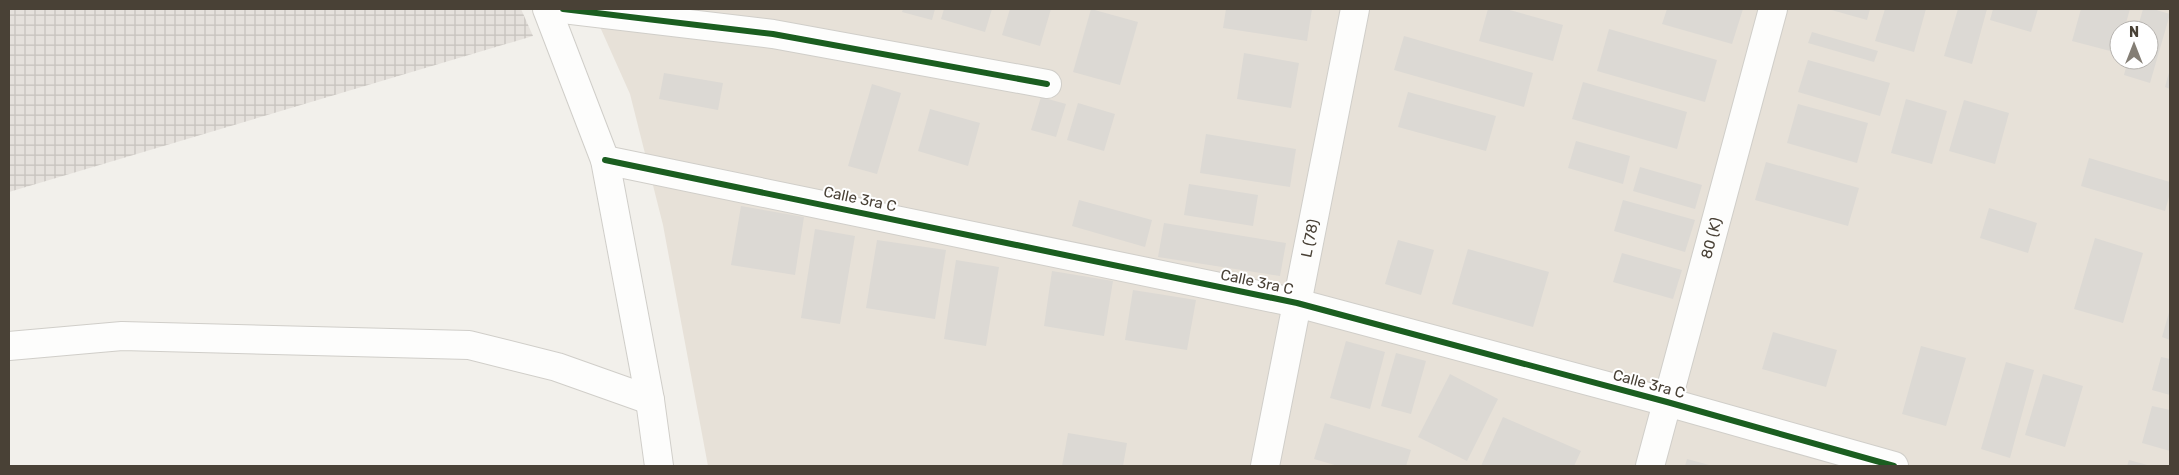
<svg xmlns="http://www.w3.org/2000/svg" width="2179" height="475" viewBox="0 0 2179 475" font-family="Rubik,sans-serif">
<defs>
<pattern id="industrial-grid" width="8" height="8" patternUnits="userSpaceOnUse" patternTransform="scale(1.25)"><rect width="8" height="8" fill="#e5e1dc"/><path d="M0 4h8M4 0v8" fill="none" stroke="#c6c2bd"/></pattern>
</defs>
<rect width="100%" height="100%" fill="#f2f0eb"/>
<path fill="#e7e1d8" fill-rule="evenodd" d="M592,9h1578v457h-1462l-45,-241 -33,-131zM2119,30h30v30h-30z"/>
<path fill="url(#industrial-grid)" d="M9,9h512l12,27 -524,156z"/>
<path fill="#dcd9d4" d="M903,9h32l-3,11 -30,-8z
M944,9h48l-7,23 -44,-13z
M1010,9h41l-11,37 -38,-11z
M1091,9l47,13 -18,63 -47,-13z
M1226,9h86l-5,32 -84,-13z
M1488,9h18l57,16 -10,36 -74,-20z
M1667,9h76l-11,35 -70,-20z
M1828,9h42l-3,11z
M1885,9h41l-12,43 -39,-11z
M1958,9h29l-15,55 -28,-8z
M1993,9h45l-7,23 -41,-12z
M2081,9h49l-6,21h-5l-1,23 -46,-12z
M2143,9h10l17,5 -20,69 -26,-8 4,-15h21v-30h-12z
M1609,29l108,31 -12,42 -108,-31z
M1812,32l66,19 -4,11 -66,-19z
M1404,36l129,37 -9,34 -130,-37z
M1244,53l55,10 -8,45 -54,-9z
M1808,60l82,23 -10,33 -82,-24z
M2170,69v20l-5,-2z
M664,73l59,10 -5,27 -59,-11z
M1583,82l104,30 -10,37 -105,-30z
M872,84l29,9 -24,81 -29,-8z
M1408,92l88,24 -10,35 -88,-24z
M1041,97l25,7 -10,33 -25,-7z
M1906,99l41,12 -15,53 -41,-11z
M1964,100l45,13 -14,51 -46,-13z
M1078,103l37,11 -11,37 -37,-11z
M1798,104l70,19 -11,40 -70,-20z
M930,109l50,14 -12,43 -50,-15z
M1206,134l90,15 -6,38 -90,-14z
M1576,141l54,15 -7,28 -55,-16z
M2089,158l81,24v11l-5,18 -84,-25z
M1766,162l93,26 -11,38 -93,-26z
M1640,167l62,18 -7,24 -62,-18z
M1189,184l69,11 -5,31 -69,-11z
M1079,200l73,20 -7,27 -73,-21z
M1623,200l72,20 -10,32 -71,-21z
M741,206l63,11 -9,58 -64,-10z
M1989,208l48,15 -9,30 -48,-15z
M1164,223l122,20 -6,33 -122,-19z
M815,229l40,7 -15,88 -39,-6z
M2095,238l48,15 -20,70 -49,-14z
M877,240l69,10 -11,69 -69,-11z
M1398,240l36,10 -13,45 -36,-11z
M1468,249l81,23 -16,55 -81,-23z
M1622,253l60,17 -9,29 -60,-17z
M956,260l43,7 -13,79 -42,-7z
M1052,271l61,10 -9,55 -60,-10z
M1133,290l63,10 -9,50 -62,-10z
M2170,309v31l-8,-3z
M1773,332l64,18 -11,37 -64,-18z
M1346,341l39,11 -15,57 -40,-11z
M1921,346l45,12 -20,68 -44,-12z
M1396,353l30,8 -15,53 -30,-8z
M2161,357l9,2v36l-18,-5z
M2006,362l28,8 -24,88 -29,-9z
M1450,374l48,25 -31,62 -49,-24z
M2043,374l40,12 -18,61 -40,-12z
M2152,406l18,4v41l-28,-8z
M1503,417l78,34 -7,15h-93z
M1325,423l86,27 -5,16h-68l-24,-7z
M1068,433l59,10 -4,23h-61z
M1687,459l26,7h-28z
M2129,460l22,6h-24z"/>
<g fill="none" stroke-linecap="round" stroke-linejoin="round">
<defs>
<g id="minor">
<path d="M547,9l58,151 45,240 9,66"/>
<path d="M563,9l210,25 274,50"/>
<path d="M605,160l692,143 370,99 227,64"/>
<path d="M9,346l113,-10 347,9 88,22 93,33"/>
<path id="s1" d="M1265,466l90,-457"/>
<path id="s2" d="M1650,466l123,-457"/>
</g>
</defs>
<use href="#minor" stroke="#d0cec9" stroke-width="30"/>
<use href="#minor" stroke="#fdfdfc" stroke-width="28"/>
<defs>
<path id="cycleway" d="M563,9l210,25 274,50
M605,160l692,143 370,99 227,64"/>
</defs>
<use href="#cycleway" stroke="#fff" stroke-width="9"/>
<use href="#cycleway" stroke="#1b5e20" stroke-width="6"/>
</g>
<g text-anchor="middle" stroke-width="4" stroke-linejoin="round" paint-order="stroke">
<g font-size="15" fill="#494136" stroke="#fff">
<text transform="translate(860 199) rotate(12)" y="5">Calle 3ra C</text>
<text dy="5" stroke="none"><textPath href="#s1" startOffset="232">L (78)</textPath></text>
<text dy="5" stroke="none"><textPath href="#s2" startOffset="236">80 (K)</textPath></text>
<text transform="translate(1257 282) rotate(12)" y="5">Calle 3ra C</text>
<text transform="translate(1649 384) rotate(15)" y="5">Calle 3ra C</text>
</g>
</g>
<rect width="2179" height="475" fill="none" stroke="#494136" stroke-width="20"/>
<g transform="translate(2134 45)"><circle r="24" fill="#ffffff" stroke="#b6b3af"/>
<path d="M0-4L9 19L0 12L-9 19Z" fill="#847e75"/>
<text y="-8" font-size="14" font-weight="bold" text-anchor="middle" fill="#494136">N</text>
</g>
</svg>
